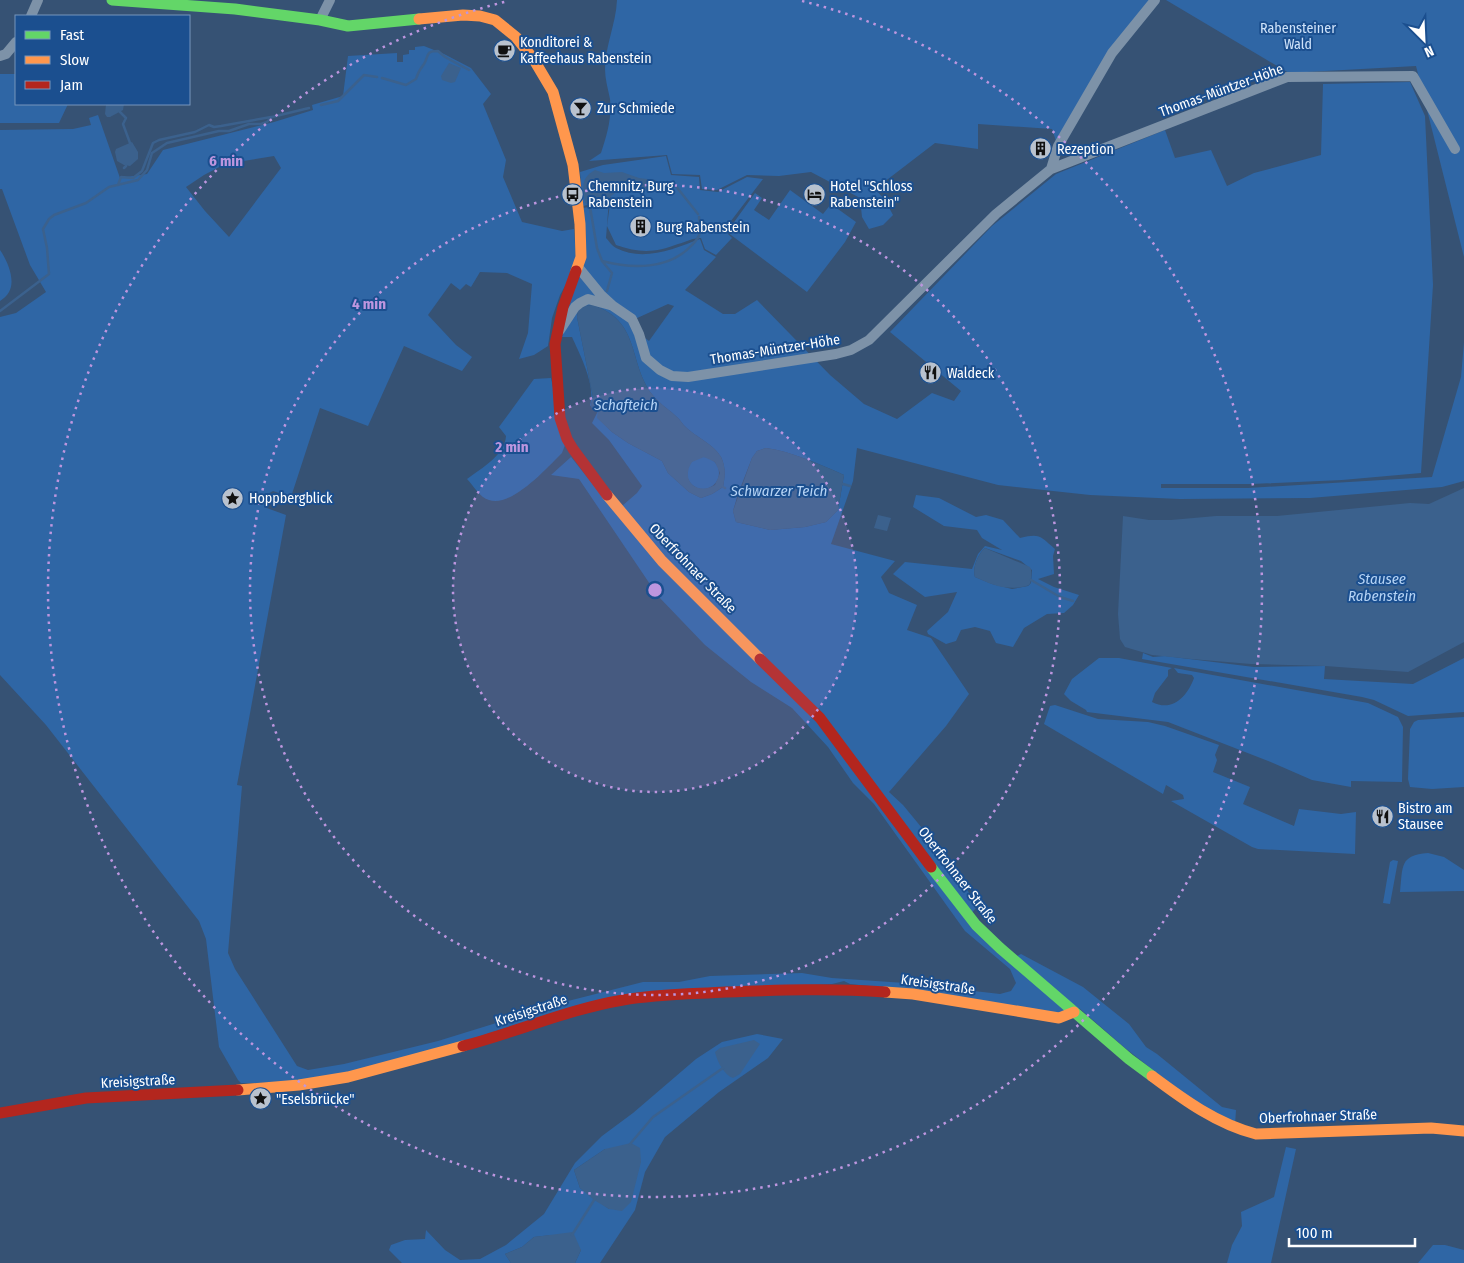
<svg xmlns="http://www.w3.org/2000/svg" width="1464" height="1263" viewBox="0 0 1464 1263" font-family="'Fira Sans Condensed',sans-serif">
<rect width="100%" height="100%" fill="#365274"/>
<path fill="#2f66a5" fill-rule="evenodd" d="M617,0h535l-95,144 -5,-15 -74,-5v25l-43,-6 -60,46 10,11 8,15 -10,10 -14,4 -7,-12 -2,-19 -49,-26 -32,4 -32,-1 -30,15 -15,-1 -2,-14 -28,-1 -5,-19 -78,6 12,-8c6,-18 11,-35 9,-54 -2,-10 -5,-20 -5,-30 0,-23 11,-45 12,-69z
M1166,0h298v257l-48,-191 -127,7z
M424,46l20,8 27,14 20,26 -8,10 23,56 -3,17 19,45 40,9 12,-2 2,30 -4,15 -12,21 -8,23 -4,28 -14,9 -15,4 9,-26 4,-49 -25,-11 -27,-1 -9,15 -5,-3 -6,6 -9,-7 -23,32 28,30 16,12 -10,14 -58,-25 -36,80 -48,-18 -29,89 -18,-6 -7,4 -2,12 22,8 -49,270 5,1 -14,167 7,16 62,97 11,4 36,-6 94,-23 126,-39 79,-20h36l31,-6 92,-3 30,5 73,5 95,11 11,-3 5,-8 -6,-14 -45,-38 -91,-127 -21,-21 -25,-36 -36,-39 -41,-26 -46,-37 -47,-49 -79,-117 -28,-4 20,-18 44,55 22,-19 5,-7 -33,-46 -17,-17 6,-12 -2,-5 -4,2 -2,-3c6,-20 -10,-50 -18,-68h-10l5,-28 17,-46 2,-25 -3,-30 17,-3 9,-6 -3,39c3,3 6,8 10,10 27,14 58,1 84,-9l4,11 12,7 -31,33 38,24h12l22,-14 73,75 34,29 33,15 35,-26 22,8 7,-10 -71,-59 102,-106 64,-52 109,-44 10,28 36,-8 16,36 27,-13 67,-18 2,-71 87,-2 15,34 8,169 -12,188 -79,7 -90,4h-91v4h87l184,-11 29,-100 3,-35v139l-22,6 -132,11 -130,1 -90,-4 -92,-10 -141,-37 -4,33 -22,63 64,17 -14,16 8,16 28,12 -10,25 24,8 38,56 -23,32 -57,66 14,13 52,63 22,39 -11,12 43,41 12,-6 62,33 46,37 17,23 11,7 65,53 14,3 -1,15 -46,-27 -64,-50 -46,-40 -20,6 -7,-1 -145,-23 -57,-6 -6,-3 -12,3 -164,7 -45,5 -48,10 -132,42 -95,25 -39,7 -51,3h-17l-3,-3 -19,-33 -13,-108 -7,-18 -153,-196 -46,-50v-358l16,-4 30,-21 -16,-27 -28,-76h-2v-59l73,-1 18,-4 -2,-7 9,-3 22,63 27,-4 16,-24 111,-28 39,-12 -1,-5 31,-9 5,-40 49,-3v9h6v-7l6,-1v-4h6v-3zM274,156l7,12 -52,69 -24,-26 -19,-24 18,-12 21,-11zM668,304l6,2 -25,35 -8,-6 -6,-16zM592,305c48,15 36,55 59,88 7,10 19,17 28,26 3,4 6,8 10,11 12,10 24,14 32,27 5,10 4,20 2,30l-11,7 -11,4 -12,-6 -21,-19 -6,-12 -34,-18 -16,-11 -14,-14v-7l-2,-5 -4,1 -1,-2 2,-8 -16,-80 1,-7 7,-4zM766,448c27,4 53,16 78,27l-6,35 -12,12 -21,5 -35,3 -34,-8 -3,-11 5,-17 14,-36 5,-7z
M0,74h16v30h52l-9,19h-59z
M666,156l5,19 28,2 1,13 18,2 29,-15 16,2 -39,51 8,8 -16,17 -11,-6 -4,-11c-9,0 -15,4 -23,6 -23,9 -39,9 -62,1l-9,-19 4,-29 -10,5 -18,4 -3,-34 23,-7z
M790,190l33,24 8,-10 25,18 -11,20 -38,50 -80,-60 28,-39 7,5 -8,12 15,10z
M0,250c7,10 16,30 9,42 -2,4 -6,7 -9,9z
M551,378l14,67 -3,8c-15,15 -51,55 -73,47 -9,-2 -16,-15 -22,-21 15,-11 38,-24 39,-43l-7,-9 35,-48z
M687 473a16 16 0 1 1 32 0a16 16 0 1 1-32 0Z
M916,495l23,3 37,19 10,-2 17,5 17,18c20,-5 20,-2 35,11l-2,7 1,18 -16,5 16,8 25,8 -6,10 -9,8 -17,1 -23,14 -11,19 -17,-4 -6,-12 -15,-4 -14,3 -5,11 -10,3 -18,-10 -1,-3 21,-19 9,-20 -32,5 -32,-23 12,-12 67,7 6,-15 7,-8 17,4 -20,-12 -5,-8 -33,-4 -31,-19zM985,548l36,13 11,9 -1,13 -3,3 -16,3 -20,-5 -17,-7c-3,-9 3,-23 10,-29z
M1143,653l10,4 12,-1 89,11 71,-1 -1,13 89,5 51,-26v54l-56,4 -34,-16 -12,-3 -220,-38z
M1099,658h20l53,10 -4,2v6l-13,17 -3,9c21,11 36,-7 42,-24l-2,-3 -14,-2 -4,-5 194,35 30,14 5,10 -1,55 -51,-1v6l-39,-7 -39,-17 -105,-41 -81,-10 -1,-2 -15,-9 -7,-7 8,-15z
M1055,705l43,14 50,3 17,4 54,19 -4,10 2,5 -4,12 37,15 -7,17 51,22 5,-17 42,5 15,-2 -1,42 -97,-5 -6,-2 -81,-46 13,-2 -1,-4 -17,-10 -3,9 -119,-70 6,-18z
M1464,717v70l-32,2 -22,-2 -2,-8 2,-50 4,-7 4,-2z
M1428,853l16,4 20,13v21l-64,1c3,-25 -1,-37 28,-39z
M1393,860l5,1 -8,43 -7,-1 7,-41z
M757,1034l26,5 -15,19 -49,34 -54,45 -20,35 -10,38 -35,53h-25l6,-13 -29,-15 -18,2 -12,10 -17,7 6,9h-109l-13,-13 2,-5 14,-5 20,-1 1,-9 19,20 15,10 20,-1 26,-14 38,-31 31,-51 27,-27 31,-23 63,-54 26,-17zM605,1149l4,60 -29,-21 -6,-18z
M1286,1147l10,2 -25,114h-44l5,-18 10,-19 -1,-14 33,-15z
M1433,1245h12l19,5v13h-46z"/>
<path fill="#3b618d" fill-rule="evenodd" d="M449,63l12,5 -6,14 -4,1 -9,-3 -1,-4z
M106,104h18l-1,6 -13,7h-3l-2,-3z
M132,142l6,10v7l-8,7 -6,-1 -7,-4 -2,-9 1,-3z
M595,170l9,3 18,-1 17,6 17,2 1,6 -15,5 -23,-1 -13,10 -16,7 -5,-4c-2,-15 -5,-25 10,-33z
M592,305c48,15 36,55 59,88 7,10 19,17 28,26 3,4 6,8 10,11 12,10 24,14 32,27 5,10 4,20 2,30l-11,7 -11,4 -12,-6 -21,-19 -6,-12 -34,-18 -16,-11 -15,-14 1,-7 -2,-5 -4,1 -1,-2 2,-8 -16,-80 1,-7 7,-4zM704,457l11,5 5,11 -5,12c-19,11 -35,-5 -23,-23z
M766,448c27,4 53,16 78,27l-6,35 -12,12 -21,5 -35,3 -34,-8 -3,-11 19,-53 5,-7z
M1464,488v154l-56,30 -83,-6 -74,-2 -60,-5 -39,-4 -27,-8 -5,-8 -2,-25 5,-98 26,4h22l45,-4h61l133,-13 19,1z
M878,515l13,3 -4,13 -13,-3z
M985,548l45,19c2,4 1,7 1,11 0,8 -3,8 -10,9 -17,3 -31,-3 -46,-10 -3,-9 3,-23 10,-29z
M754,1040l6,4 -20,30 -7,4c-9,-3 -16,-17 -18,-26l5,-4z
M631,1143l9,5 1,14 -10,40 -9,9 -13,-2 -15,-9 -14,-12 -6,-18 31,-21z
M573,1232l8,18 -6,13h-64l-6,-9 17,-7 12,-10z"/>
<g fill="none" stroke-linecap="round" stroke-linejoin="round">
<path stroke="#3b618d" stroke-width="2.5" d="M382,78l24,7 10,-6c2,-7 4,-10 8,-15 5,-8 1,-13 14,-13l7,6 24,13
M321,105l17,-4 26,-26 13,2
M120,112l6,6 -3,6 7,19
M124,168l2,-2
M656,183l19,2 23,29
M118,185l3,-8 12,1 9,-7 11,-28 6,-3 36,-8 14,-7 5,2 7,-1 50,-9
M590,207l7,41 5,13 10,12 -5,18
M602,261c30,8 67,9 90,-16 4,-4 7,-8 8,-13 1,-5 -1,-11 -1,-15
M0,311l49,-37 -2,-26 -4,-19 6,-10 5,-4 32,-12 23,-16 29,-7 9,-10 5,-17 15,-10 52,-12h10l20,-7h12l6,-2 5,-5 37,-9
M843,484l7,2
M723,487l2,1
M1031,580l29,17 13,4
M630,1144l23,-27 70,-49
M572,1235l24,-38"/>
<path stroke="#7d92a8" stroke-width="10" d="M31,16l7,-16
M320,20l10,-20
M0,56l6,-2 10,-12
M1051,169l236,-92 126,-1 42,73
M578,267l23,28 12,11 19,13 7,15 7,24 14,12 12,6 16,1 148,-23 15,-4 18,-10 127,-126 55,-45 7,-23 54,-93 43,-53
M560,330l15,-23 5,-4 8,-4 22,6"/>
<path stroke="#63d668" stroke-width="11" d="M112,0l123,9 85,11 28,6 71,-7
M931,867l45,58 24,23 129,111 23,17"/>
<path stroke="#ff974d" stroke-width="11" d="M419,19l44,-4 17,1 15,4 21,17 18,23 19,32 20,73 7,59 1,33 -5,14
M607,495l55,66 98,98
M885,992l28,2 146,24 15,-6
M1152,1076c32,24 65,48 104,58l175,-6 33,3
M238,1090l61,-5 49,-8 115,-31"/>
<path stroke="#b3261e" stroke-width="11" d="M576,271l-13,36 -8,37 5,74 7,21 6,10 34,46
M760,659l60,59 111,149
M463,1046c54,-14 106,-37 160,-46 34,-6 69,-6 103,-8 53,-2 105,-4 159,0
M0,1113l86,-15 152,-8"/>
</g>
<circle cx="655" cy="590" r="202" fill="#bd96df" fill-opacity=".12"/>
<g fill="none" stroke="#bd96df" stroke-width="2.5" stroke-dasharray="2.5 5">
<circle cx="655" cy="590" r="202"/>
<circle cx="655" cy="590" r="405"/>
<path d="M802 1A607 607 0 1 1 508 1"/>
</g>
<defs>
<symbol id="cafe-disc" viewBox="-11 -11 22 22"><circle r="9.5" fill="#b9c2ce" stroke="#1b4f8f"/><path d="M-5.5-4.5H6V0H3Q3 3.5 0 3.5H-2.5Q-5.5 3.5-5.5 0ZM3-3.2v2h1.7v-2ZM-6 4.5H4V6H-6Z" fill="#111"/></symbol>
<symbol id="bar-disc" viewBox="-11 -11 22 22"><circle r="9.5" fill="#b9c2ce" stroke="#1b4f8f"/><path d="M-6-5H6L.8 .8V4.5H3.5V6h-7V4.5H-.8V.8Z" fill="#111"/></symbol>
<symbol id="building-disc" viewBox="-11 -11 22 22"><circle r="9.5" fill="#b9c2ce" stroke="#1b4f8f"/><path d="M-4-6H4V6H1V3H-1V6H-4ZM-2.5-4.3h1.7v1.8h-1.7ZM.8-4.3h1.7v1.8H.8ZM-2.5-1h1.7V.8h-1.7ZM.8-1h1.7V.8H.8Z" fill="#111"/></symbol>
<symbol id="bus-disc" viewBox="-11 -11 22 22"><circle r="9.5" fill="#b9c2ce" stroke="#1b4f8f"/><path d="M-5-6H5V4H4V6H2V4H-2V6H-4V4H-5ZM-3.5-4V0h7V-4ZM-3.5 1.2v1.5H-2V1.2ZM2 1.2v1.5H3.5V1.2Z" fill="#111"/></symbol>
<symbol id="hotel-disc" viewBox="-11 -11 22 22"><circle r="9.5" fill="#b9c2ce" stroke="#1b4f8f"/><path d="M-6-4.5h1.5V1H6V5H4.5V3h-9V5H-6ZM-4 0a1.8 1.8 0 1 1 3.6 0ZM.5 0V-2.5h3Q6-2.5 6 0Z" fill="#111"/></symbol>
<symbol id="restaurant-disc" viewBox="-11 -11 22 22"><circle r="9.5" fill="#b9c2ce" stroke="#1b4f8f"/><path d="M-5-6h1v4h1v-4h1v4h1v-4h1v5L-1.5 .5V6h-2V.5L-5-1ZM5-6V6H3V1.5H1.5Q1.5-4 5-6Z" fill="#111"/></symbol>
<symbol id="sight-disc" viewBox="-11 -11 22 22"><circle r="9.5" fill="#b9c2ce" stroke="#1b4f8f"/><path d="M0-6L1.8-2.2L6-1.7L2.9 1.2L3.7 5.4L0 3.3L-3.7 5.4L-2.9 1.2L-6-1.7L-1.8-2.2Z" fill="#111"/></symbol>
</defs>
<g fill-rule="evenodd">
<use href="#cafe-disc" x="492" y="38" width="25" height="25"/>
<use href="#bar-disc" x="568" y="96" width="25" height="25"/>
<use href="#building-disc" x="1028" y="136" width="25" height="25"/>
<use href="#bus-disc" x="560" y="182" width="25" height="25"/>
<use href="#hotel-disc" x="802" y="182" width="25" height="25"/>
<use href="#building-disc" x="628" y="214" width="25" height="25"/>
<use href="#restaurant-disc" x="918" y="360" width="25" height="25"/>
<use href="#sight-disc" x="220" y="486" width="25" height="25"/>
<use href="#restaurant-disc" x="1370" y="804" width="25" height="25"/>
<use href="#sight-disc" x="248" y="1086" width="25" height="25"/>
</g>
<g text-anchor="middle" stroke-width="4" stroke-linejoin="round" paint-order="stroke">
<g font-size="14" fill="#cfe3fa" stroke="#1b4f8f">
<text x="1298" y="33">Rabensteiner<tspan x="1298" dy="16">Wald</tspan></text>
</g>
<g font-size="14" fill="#fff" stroke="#1b4f8f" text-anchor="start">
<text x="520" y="47">Konditorei &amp;<tspan x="520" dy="16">Kaffeehaus Rabenstein</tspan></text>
<text x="597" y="113">Zur Schmiede</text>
<text x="1057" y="154">Rezeption</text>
<text x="588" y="191">Chemnitz, Burg<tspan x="588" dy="16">Rabenstein</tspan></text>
<text x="830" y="191">Hotel "Schloss<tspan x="830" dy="16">Rabenstein"</tspan></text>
<text x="656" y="232">Burg Rabenstein</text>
<text x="947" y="378">Waldeck</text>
<text x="249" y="503">Hoppbergblick</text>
<text x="1398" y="813">Bistro am<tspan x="1398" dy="16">Stausee</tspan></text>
<text x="276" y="1104">"Eselsbrücke"</text>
</g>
<g font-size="14" fill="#fff" stroke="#1b4f8f">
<text transform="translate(1221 90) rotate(-20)" y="5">Thomas-Müntzer-Höhe</text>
<text transform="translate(775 349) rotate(-9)" y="5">Thomas-Müntzer-Höhe</text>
<text transform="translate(693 568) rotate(46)" y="5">Oberfrohnaer Straße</text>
<text transform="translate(958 875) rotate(52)" y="5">Oberfrohnaer Straße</text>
<text transform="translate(938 984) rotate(8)" y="5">Kreisigstraße</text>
<text transform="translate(531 1010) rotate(-18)" y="5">Kreisigstraße</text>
<text transform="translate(138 1081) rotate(-3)" y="5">Kreisigstraße</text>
<text transform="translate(1318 1116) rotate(-2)" y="5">Oberfrohnaer Straße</text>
</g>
<g font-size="15" font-style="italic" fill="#b5d3f5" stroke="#1b4f8f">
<text x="626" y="410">Schafteich</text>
<text x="779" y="496">Schwarzer Teich</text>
<text x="1382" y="584">Stausee<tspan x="1382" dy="17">Rabenstein</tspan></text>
</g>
</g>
<circle cx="655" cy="590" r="8" fill="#bd96df" stroke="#1b4f8f" stroke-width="2.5"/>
<g font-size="15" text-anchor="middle" font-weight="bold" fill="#bd96df" stroke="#1b4f8f" stroke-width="4" stroke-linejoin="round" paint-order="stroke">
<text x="226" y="166">6 min</text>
<text x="369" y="309">4 min</text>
<text x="512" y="452">2 min</text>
</g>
<rect x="15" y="15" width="175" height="90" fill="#1b4f8f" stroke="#7695bc"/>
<rect x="25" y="31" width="25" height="8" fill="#63d668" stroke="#7695bc"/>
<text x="60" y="40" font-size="15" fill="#ffffff">Fast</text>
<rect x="25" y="56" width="25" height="8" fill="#ff974d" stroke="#7695bc"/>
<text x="60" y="65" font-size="15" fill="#ffffff">Slow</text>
<rect x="25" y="81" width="25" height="8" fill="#b3261e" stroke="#7695bc"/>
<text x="60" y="90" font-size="15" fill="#ffffff">Jam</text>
<g transform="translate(1424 40) rotate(156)" stroke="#1b4f8f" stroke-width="4" paint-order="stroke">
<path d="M0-4L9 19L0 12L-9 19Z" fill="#ffffff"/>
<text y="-8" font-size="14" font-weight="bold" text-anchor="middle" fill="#ffffff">N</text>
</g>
<path d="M1289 1238v8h126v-8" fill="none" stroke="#ffffff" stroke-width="2.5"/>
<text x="1296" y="1238" font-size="15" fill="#ffffff" stroke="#1b4f8f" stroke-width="4" paint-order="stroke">100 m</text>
</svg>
